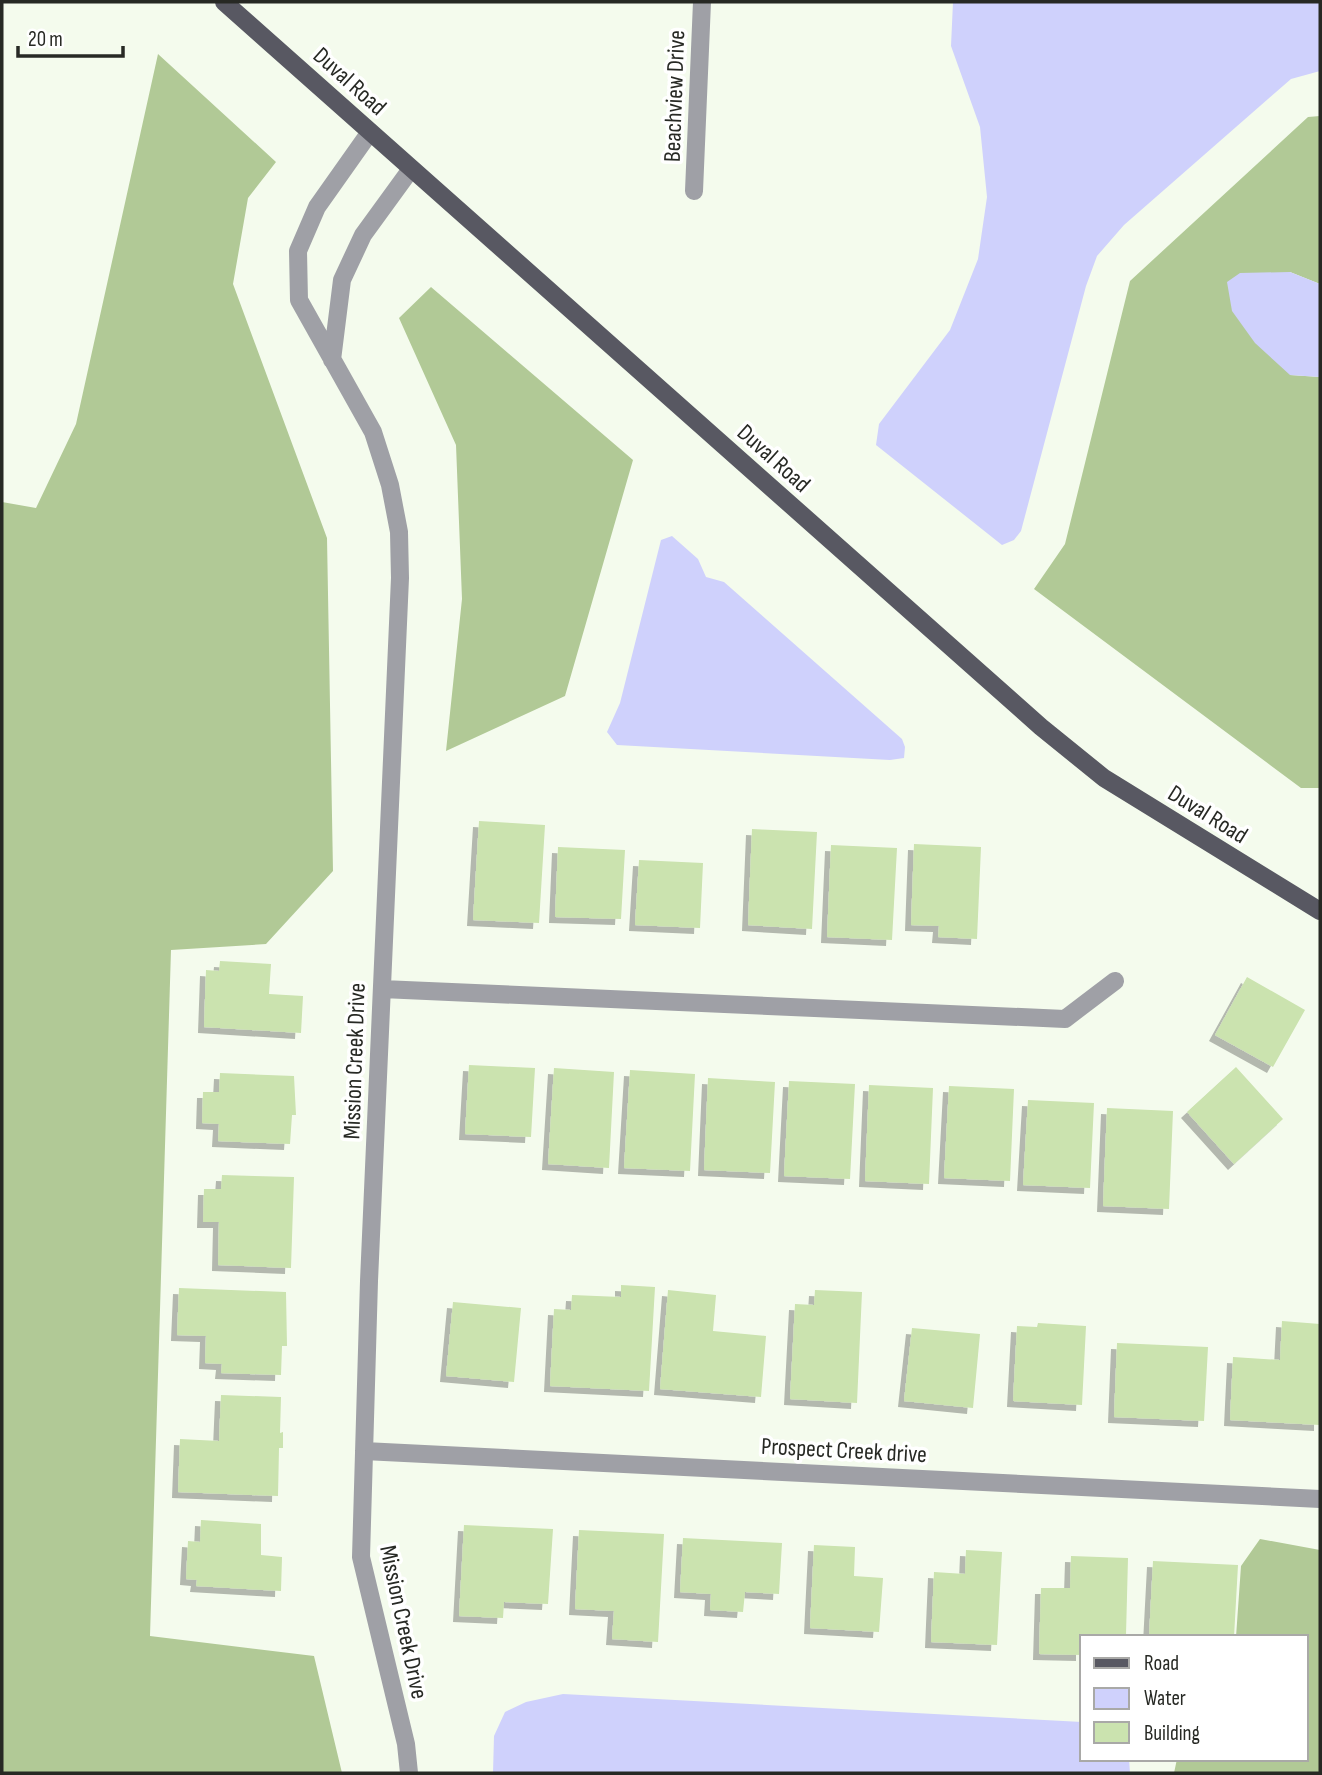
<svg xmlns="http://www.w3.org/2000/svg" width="1322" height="1775" viewBox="0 0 1322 1775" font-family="'Sofia Sans Condensed',sans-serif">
<defs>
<filter id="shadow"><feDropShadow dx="-6" dy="6" stdDeviation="0" flood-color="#0004"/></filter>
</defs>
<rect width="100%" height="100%" fill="#f4fbed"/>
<path fill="#b1c996" d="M158,54l118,108 -28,36 -15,86 94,254 6,333 -67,73 -95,6 -21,686 164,20 28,117h-340v-1271l34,6 40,-84z
M1320,116v168l-30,-12v103l30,2v411h-19l-267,-199 31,-45 65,-263 178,-164z
M431,287l202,173 -68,236 -119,55 16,-152 -6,-154 -57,-127z
M1260,1539l60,11v223h-146l3,-14h129v-122h-70l5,-71z"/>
<path fill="#cfd1fc" d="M953,2h367v69l-29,8 -167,146 -27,31 -11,30 -65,245 -7,9 -12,5 -126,-100 3,-21 71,-94 28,-71 9,-62 -7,-70 -29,-81z
M1290,272l30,12v93l-30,-2 -35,-32 -23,-32 -5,-29 13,-9z
M672,536l26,23 8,18 18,5 178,157 3,8 -1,11 -14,2 -273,-15 -10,-13 13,-29 41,-163z
M563,1694l519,28v37h47l1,14h-637l1,-37 11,-24 21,-10z"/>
<path fill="#cbe3af" filter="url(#shadow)" d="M479,821l66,4 -6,98 -66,-3z
M752,829l65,3 -5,97 -64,-4z
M914,844l67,3 -4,92 -39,-2 1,-11 -28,-1z
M831,845l66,3 -5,92 -65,-3z
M558,847l67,3 -4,69 -66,-2z
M639,860l64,3 -3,65 -65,-3z
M220,961l51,3 -2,30 34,2 -2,37 -97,-6 2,-57 13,1z
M1247,977l58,33 -32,57 -58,-32z
M469,1065l66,3 -4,69 -66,-3z
M1236,1067l47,52 -49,45 -47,-52z
M554,1068l60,4 -5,96 -61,-4z
M630,1070l65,4 -5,97 -66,-3z
M220,1073l74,3 2,39h-4l-2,29 -72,-3 1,-17 -17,-1 1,-31h16z
M708,1078l67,4 -5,91 -66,-3z
M789,1081l66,3 -5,95 -66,-3z
M869,1085l64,3 -4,96 -64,-3z
M949,1086l65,3 -4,92 -66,-3z
M1028,1100l66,3 -4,85 -67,-3z
M1107,1108l66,3 -4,98 -66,-3z
M222,1175l72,2 -3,91 -73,-3 1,-43h-16l1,-33h17z
M621,1285l34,2 -6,104 -99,-5 4,-77 17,1 1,-15 49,2z
M179,1288l107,4 1,54h-5l-1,29 -60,-2 1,-9 -17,-1 1,-27 -29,-1z
M668,1290l48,5 -3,36 53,5 -5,61 -101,-8z
M815,1290l47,2 -5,111 -67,-4 5,-95 19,1z
M453,1302l68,6 -7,74 -68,-6z
M1282,1321l38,3v101l-90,-5 3,-63 47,3z
M1038,1323l48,3 -4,79 -69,-4 4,-75 20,1z
M912,1328l68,6 -7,74 -69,-7z
M1117,1343l91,4 -4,74 -90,-4z
M221,1395l60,2 -1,36 3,-1v16h-4l-1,48 -100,-4 2,-53 39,2z
M201,1520l60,4v31l21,2 -1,34 -85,-5 1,-6 -11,-1 2,-38 12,1z
M464,1525l89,4 -5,75 -44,-2 -1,16 -44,-2z
M579,1530l85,4 -6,108 -46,-3 2,-28 -39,-2z
M683,1538l99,5 -3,51 -34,-2 -2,20 -33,-2 1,-16 -31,-2z
M814,1545l41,2 -1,29 29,2 -4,54 -69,-4z
M966,1550l36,2 -5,93 -66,-3 3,-70 31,2z
M1071,1556l57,2 -2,77 -23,-1v3h-21v18l-43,-1 2,-66h29z
M1153,1561l85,4 -4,72h-85z"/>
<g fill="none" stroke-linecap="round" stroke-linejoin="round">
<path stroke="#9fa0a6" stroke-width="18" d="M370,132l-53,75 -19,44 1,49 74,132 17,53 9,47 1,46 -31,703 -8,276 45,187 3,29
M694,191l8,-189
M332,360l10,-80 21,-45 48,-66
M382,989l683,30 50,-38
M364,1451l956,48"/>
<path stroke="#585862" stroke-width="18" d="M224,2l817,725 63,51 216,133"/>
</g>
<g text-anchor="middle" stroke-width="7" stroke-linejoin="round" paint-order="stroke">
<g font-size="24" fill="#272924" stroke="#fff">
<text transform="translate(350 81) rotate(42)" y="8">Duval Road</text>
<text transform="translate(674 96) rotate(-88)" y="8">Beachview Drive</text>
<text transform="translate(774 458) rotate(42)" y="8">Duval Road</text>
<text transform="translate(1208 814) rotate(32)" y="8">Duval Road</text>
<text transform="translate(354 1061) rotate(-88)" y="8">Mission Creek Drive</text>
<text transform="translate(844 1450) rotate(3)" y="8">Prospect Creek drive</text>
<text transform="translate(404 1622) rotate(78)" y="8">Mission Creek Drive</text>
</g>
</g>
<rect width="1322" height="1775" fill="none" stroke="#272924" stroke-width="7"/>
<rect x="1080" y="1635" width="228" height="126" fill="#ffffff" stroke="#a9a9a7" stroke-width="2"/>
<rect x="1094" y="1658" width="35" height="10" fill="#585862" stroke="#a9a9a7" stroke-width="2"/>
<text x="1144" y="1670" font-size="21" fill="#272924">Road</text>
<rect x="1094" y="1688" width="35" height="21" fill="#cfd1fc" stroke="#a9a9a7" stroke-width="2"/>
<text x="1144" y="1705" font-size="21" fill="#272924">Water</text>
<rect x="1094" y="1722" width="35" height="21" fill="#cbe3af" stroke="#a9a9a7" stroke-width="2"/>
<text x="1144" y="1740" font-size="21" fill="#272924">Building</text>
<path d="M18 46v10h105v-10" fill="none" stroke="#272924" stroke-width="3.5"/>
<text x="28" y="46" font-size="21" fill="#272924" stroke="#ffffff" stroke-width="5" paint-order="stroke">20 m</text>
</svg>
